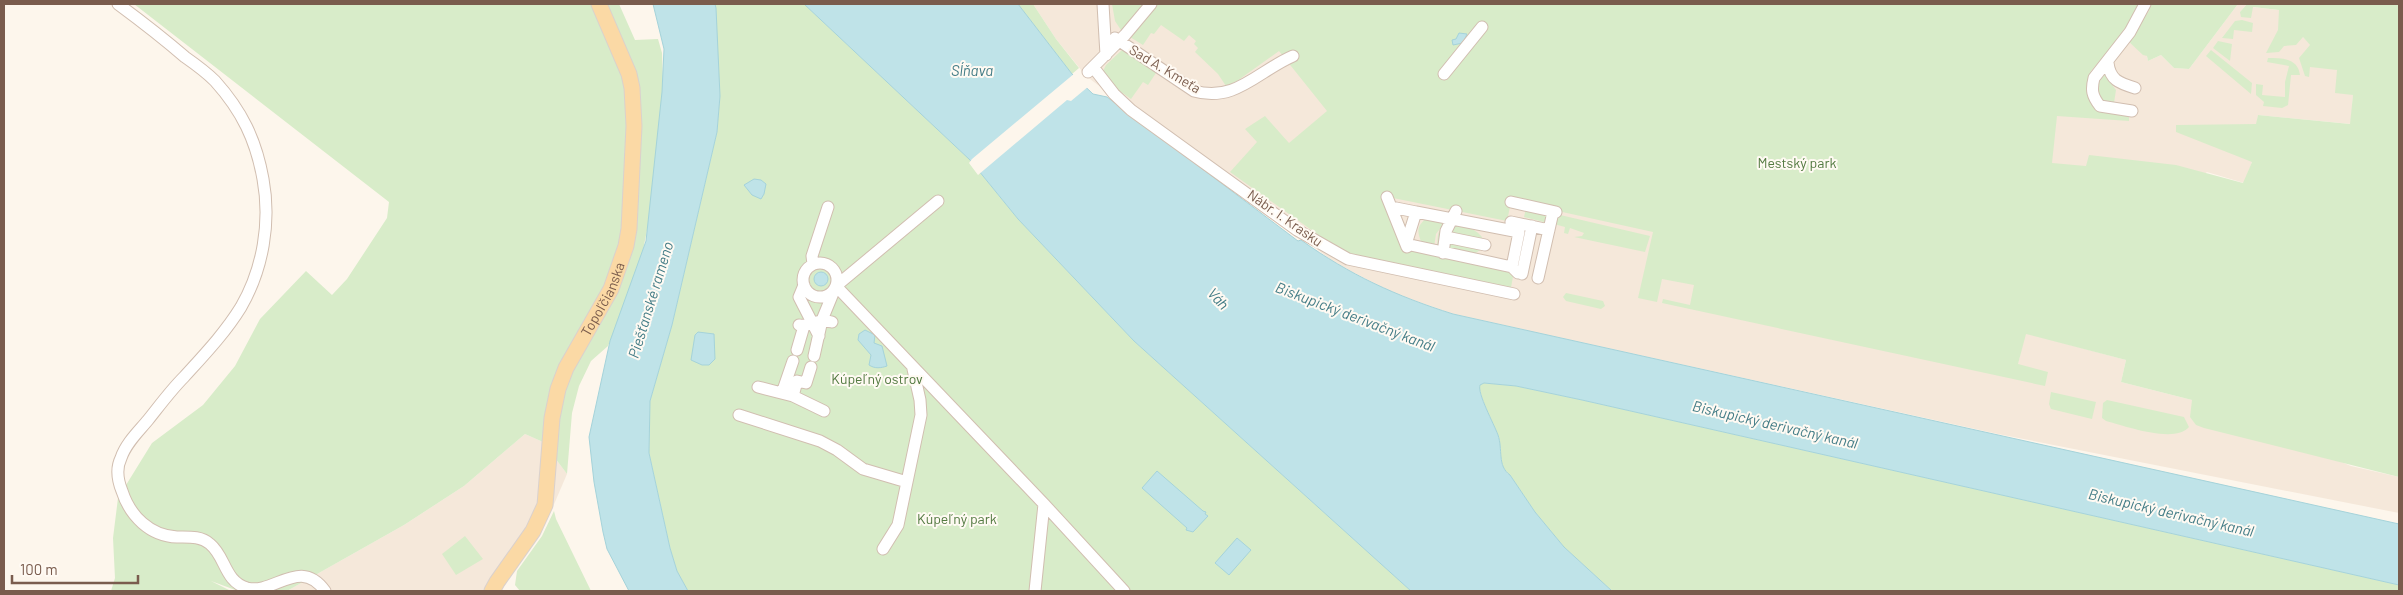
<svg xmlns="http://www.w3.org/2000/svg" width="2403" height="595" viewBox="0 0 2403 595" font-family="Barlow,sans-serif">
<rect width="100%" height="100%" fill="#fdf6ec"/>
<path fill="#f5e8da" d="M1033,4h1118l-1,7 -21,31 18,14 1,5 13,-6 13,13 15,1 49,-65h9l-7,8 12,-5 27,3 34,38 24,22 16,25 -2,29 -93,-9 -6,47 -8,21 -37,-11 -181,125 -8,67 7,-31 101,27 -5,22 71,18 159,66 48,11v36l-401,-79 -545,-120 -60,-21 -58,-30 -249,-187 -30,-37z
M525,434l18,8 24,32 -15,35 -51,82h-214l117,-66 60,-39z"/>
<path fill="#d8ecc9" d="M134,4h485l16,36 23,-1 4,14 2,61 -6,60 -20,102 -30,70 -17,15 -12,25 -7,27 -5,61 -24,-32 -18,-8 -61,52 -60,39 -117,66h-49l-27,-10 20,10h-120l4,-13 -2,-40 5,-40 34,-55 51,-38 32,-39 25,-47 46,-48 26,24 15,-16 40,-61 2,-16z
M715,4h89l166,156 48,59 116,122 277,250h-723l-11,-20 -7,-23 -21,-95 1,-52 22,-76 45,-193 3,-36z
M1018,4h15l23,35 23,29 -7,6z
M1112,4h32l1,1 -24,25 -6,-9z
M1156,4h987l-25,35 -27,32 -4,12 2,15 40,17v6l-72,-5 -5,47 34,3 3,-11 87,10 67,18 9,-21 -76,-30v-7l80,-1 2,-9 92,9 3,-29 -18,-2 2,-23 -27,-3 -1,10 -4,-1 -6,-18 11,-13 -7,-8 -7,8 -12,1 -5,6 -13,1 12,-23 1,-20 -26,-3 -2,11 -10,-1 -1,-5 7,-8h152v473l-195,-49 -8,-3 -6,-8 2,-17 -71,-18 5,-22 -100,-26 -8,30 30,8 -3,14 -383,-83 1,-4 27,6 4,-20 -32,-6 -5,23 -19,-4 15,-66 -127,-28 -15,-2 -4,19 -119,-24 21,53 105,21 -4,22 -162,-37 -118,-84 27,-30 -12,-13 20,-13 24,27 38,-32 -48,-60 -42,30 -11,5 -8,-12 -23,-22 3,-4 -4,-4 2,-3 -7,-6 -5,6 -23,-16 -7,9 -3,-1 -8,12 -13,-8z
M2151,4h87l-49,65 -15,-1 -13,-13 -13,6 -1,-5 -4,-1 -15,-14 21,-30z
M2242,20l11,3 -1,9 -18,-2 -1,9 -11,-1 13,-17z
M2218,41l14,3 -2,17 -17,-13z
M1123,49l33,24 -8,12 -5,-3 -12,17 -24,-17 -4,-11 3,-6z
M2211,50l41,33 -1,11 -45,-38z
M2268,58c14,0 30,0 32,17h-9l-3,30 -6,3 -19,-2 1,-4 -8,-7v-11l7,1 -1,10 23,2v-15l4,-16 -22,-4z
M2104,74l12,16 -2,13 -11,-1 -5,-5 -1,-13z
M1526,208l24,5 -2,10 -24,-6z
M1556,214l94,22 -5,16 -71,-15 8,-1 2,-3 -14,-5 -2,6 -4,-1 1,-6 -11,-3z
M1427,218l15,3 1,3v22l-6,-1 1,-11 4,-8 -6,8 -2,13 -12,-3c-5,-12 -6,-18 5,-26z
M1452,226c13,0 25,2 32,14l-32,-3 -4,-7z
M1446,241l36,8 -8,5 -27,-5z
M1566,293l37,8 2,5 -4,3 -35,-8 -3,-4z
M1484,383l32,3 66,14 817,185v6h-787l-48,-44 -29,-35 -25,-37c-13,-9 -7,-26 -12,-40 -4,-11 -21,-42 -18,-51z
M2051,392l45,10 -4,17 -41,-10 -2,-5z
M2107,400l77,17 5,10c-14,17 -64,-1 -83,-6l-4,-3 1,-15z
M554,511l2,8 35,72h-71l-5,-6 2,-14 25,-35z
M465,536l18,23 -27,16 -14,-21z"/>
<path fill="#bfe3e8" stroke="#a5d3da" d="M653,4h62l1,4 4,88 -3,36 -45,193 -22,76 -1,52 21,95 7,23 11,20h-59l-22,-42 -4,-17 -9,-50 -5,-45 21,-96 36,-100 16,-149 2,-43z
M804,4h214l54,70 21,20 14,3 191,144 3,-1c49,35 95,56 152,74l946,210v61l-817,-185 -66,-14 -32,-3 -4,2c-3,8 14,39 18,50 5,14 -1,31 12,40l25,37 29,35 48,44h-201l-277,-250 -116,-122 -48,-59z
M1459,33l8,1 -4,9 -10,2 -1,-5 4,-1z
M754,179l7,1 5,4 -2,10 -3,5 -9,-4 -8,-10z
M814 279a7 7 0 1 1 14 0a7 7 0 1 1-14 0Z
M865,330l10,5 -1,8 8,3 5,20c-6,2 -12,3 -18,-1l2,-10 -13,-15 1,-6z
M698,332l16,2 1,25 -6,6h-7l-11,-5 4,-25z
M1157,471l46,40 3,1 -1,2 3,2 -15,16 -7,-2 1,-2 -45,-40z
M1237,538l14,12 -22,25 -14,-12z"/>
<path fill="#fdf6ec" d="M1075,73l14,13 -18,15 -4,-1 -89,75 -9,-12 3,-4z"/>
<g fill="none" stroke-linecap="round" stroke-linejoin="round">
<defs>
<path id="minor" d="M118,4c23,17 45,34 67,53 10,7 21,15 30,24 27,30 41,59 48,98 8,43 0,90 -22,128 -16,26 -37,48 -57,70 -13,13 -24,28 -36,43 -9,11 -22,23 -27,38 -5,10 -3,23 1,33 8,25 28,45 55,46 12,0 24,-1 33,7 16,13 14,37 37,44 27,7 53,-32 78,3
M1103,4l3,51
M1115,38l79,53c41,12 64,-20 99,-35
M2108,63c2,17 11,20 27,25
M1093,67l21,27 17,16 166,120 51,29 166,35
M1088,72l37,-37 26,-31
M1444,74l38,-47
M2132,111l-32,-5c-8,-10 -9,-16 -6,-28l36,-46 15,-28
M1387,197l20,50
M1511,202l45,10
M1391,207l25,5
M1511,222l38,8
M1446,237l39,8
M1443,253l3,-22 10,-20
M803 280a17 17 0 1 1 34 0a17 17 0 1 1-34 0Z
M813,264l-1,-8 16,-49
M1512,267l7,-35 -103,-20 -10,32 106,23 6,6
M1522,274l10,-48
M1538,278l15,-66
M804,285l-5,12 20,39
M836,286l208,218 80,87
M799,325c10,2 17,-7 33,-3
M797,350l7,-24
M814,356l8,-36 14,-34 102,-85
M758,387l35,9 31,15
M782,393l11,-32
M793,396l4,-15 9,2 5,-16
M739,415l81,26 17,9 26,19 44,13
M883,549l15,-24 23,-110 -1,-15 -7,-31
M1035,591l9,-87"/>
<g id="major">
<path id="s1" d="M492,591l5,-9 36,-51 12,-26 7,-87 6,-29 8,-21 45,-79 15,-43 3,-17 5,-103 -2,-38 -3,-14 -30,-70"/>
</g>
</defs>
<use href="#minor" stroke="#d1beb0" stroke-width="13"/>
<use href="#major" stroke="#dad1cd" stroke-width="17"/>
<use href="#minor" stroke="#fff" stroke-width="11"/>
<use href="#major" stroke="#fbd9a5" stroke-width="15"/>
</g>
<g text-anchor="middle" stroke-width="4" stroke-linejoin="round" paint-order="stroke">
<g font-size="14" fill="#7a5c4d" stroke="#fffaf3">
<text transform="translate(1165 69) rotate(31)" y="5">Sad A. Kmeťa</text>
<text transform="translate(1285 218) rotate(35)" y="5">Nábr. I. Krasku</text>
<text dy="5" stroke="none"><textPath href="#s1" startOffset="319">Topoľčianska</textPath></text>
</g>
<g font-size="14" fill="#537a41" stroke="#fffaf3">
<text x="1797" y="168">Mestský park</text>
<text x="877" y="384">Kúpeľný ostrov</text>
<text x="957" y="524">Kúpeľný park</text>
</g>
<g font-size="15" font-style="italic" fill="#437c86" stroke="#fffaf3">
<text x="972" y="76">Sĺňava</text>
<text transform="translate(1218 299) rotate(47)" y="5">Váh</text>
<text transform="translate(651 300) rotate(-73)" y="5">Piešťanské rameno</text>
<text transform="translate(1355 317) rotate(21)" y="5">Biskupický derivačný kanál</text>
<text transform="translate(1775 425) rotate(13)" y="5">Biskupický derivačný kanál</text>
<text transform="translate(2171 513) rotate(13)" y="5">Biskupický derivačný kanál</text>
</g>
</g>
<rect width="2403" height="595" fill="none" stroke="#7a5c4d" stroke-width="10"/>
<path d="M12 575v8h126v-8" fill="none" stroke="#7a5c4d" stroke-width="2.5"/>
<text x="20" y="575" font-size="15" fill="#7a5c4d" stroke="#fffaf3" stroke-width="4" paint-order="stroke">100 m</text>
</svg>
